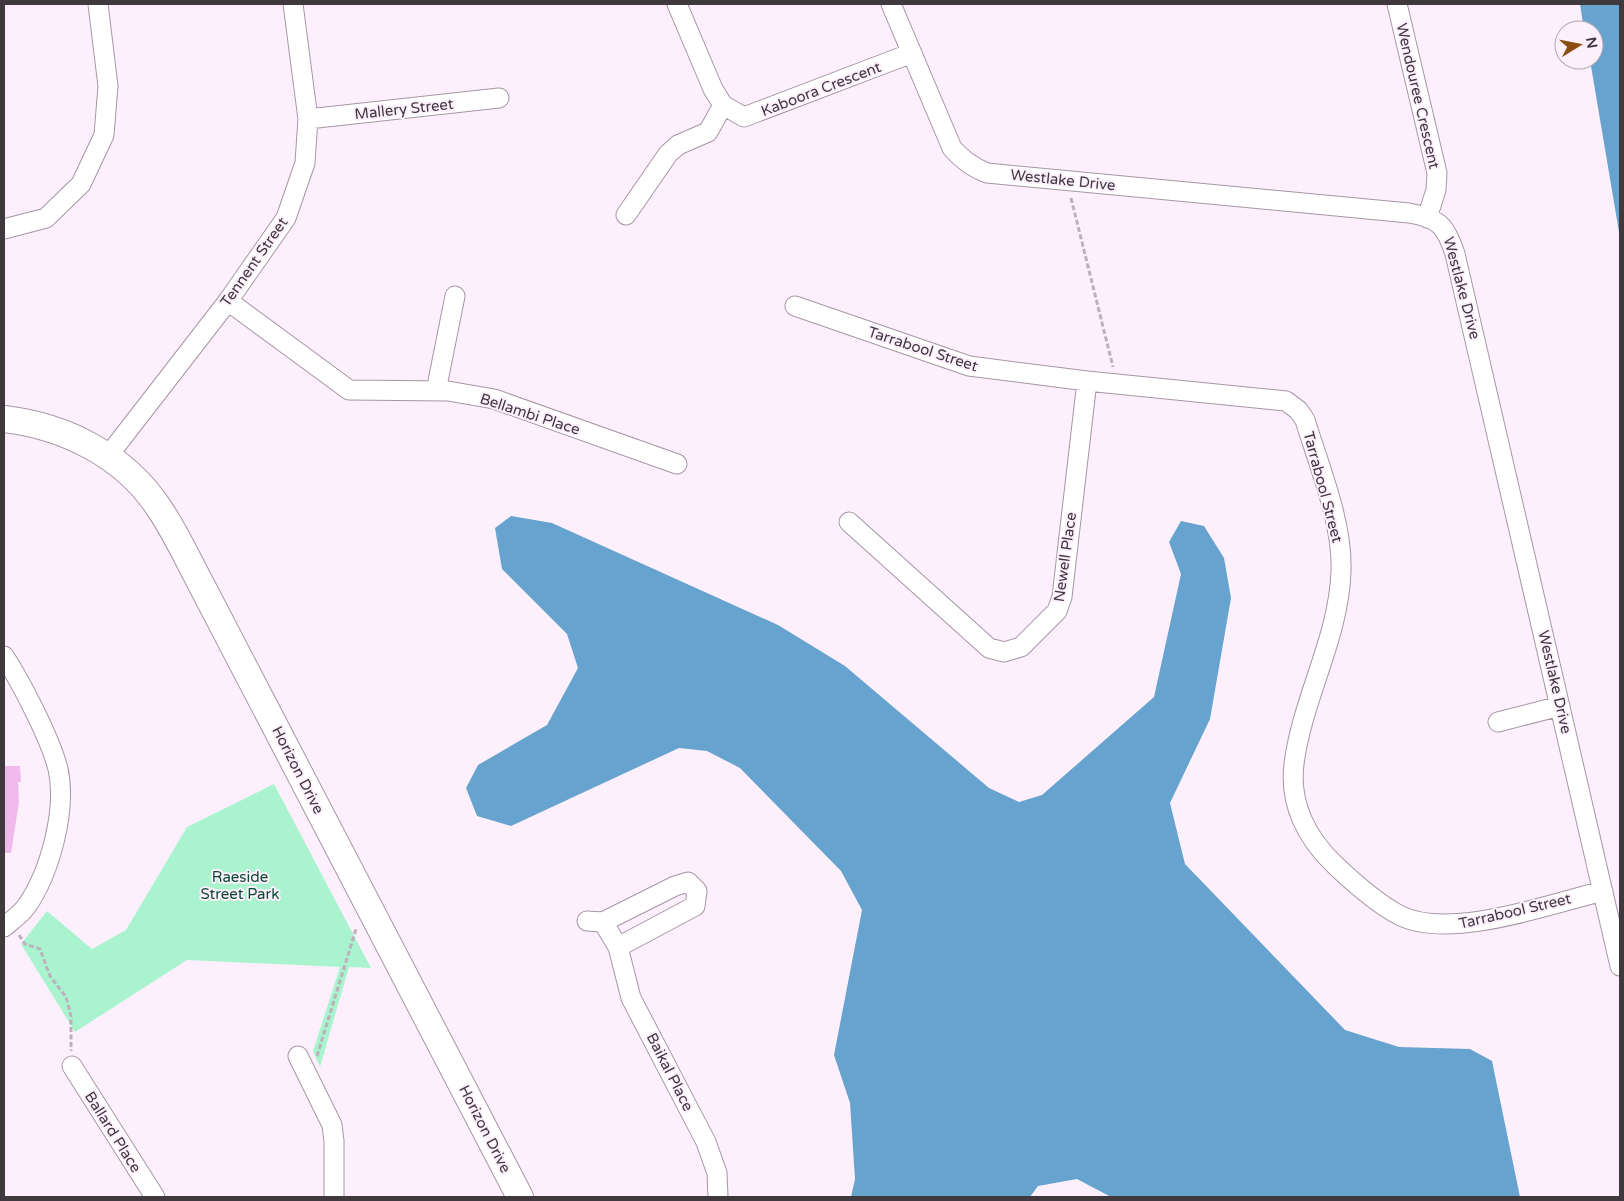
<svg xmlns="http://www.w3.org/2000/svg" width="1624" height="1201" viewBox="0 0 1624 1201" font-family="'Varela Round',sans-serif">
<rect width="100%" height="100%" fill="#fdf0fc"/>
<path fill="#a9f4cf" d="M274,784l97,184 -22,-1 -29,100 -7,-16 27,-84 -153,-7 -112,72 -54,-88 26,-33 45,38 34,-19 61,-103z"/>
<path fill="#66a3ce" d="M1580,4h40v234l-30,-178h4v-30h-10z
M511,516l41,7 226,102 67,41 144,122 30,14 23,-7 112,-98 27,-123 -12,-32 12,-21 23,5 20,32 7,40 -21,121 -40,84 15,61 160,166 54,17 71,2 22,12 28,136h-409l-34,-18 -39,7 -8,11h-179l4,-18 -5,-76 -16,-48 28,-145 -21,-39 -101,-103 -33,-17 -28,-3 -168,78 -34,-10 -11,-28 12,-23 69,-40 31,-57 -11,-34 -65,-65 -7,-41z"/>
<path fill="#f1baec" d="M4,766h16l1,16h-3l1,20 -8,51h-7z"/>
<g fill="none" stroke-linecap="round" stroke-linejoin="round">
<defs>
<path id="street" d="M677,4l36,85 10,16 21,12 168,-64
M891,4l61,144c11,12 20,19 35,25l422,40c30,5 37,13 46,41l165,712
M1397,4l40,169 -1,17 -9,28
M308,119l191,-21
M626,215l42,-61 10,-9 30,-13 15,-27
M4,229l42,-11 35,-34 23,-49 4,-49 -10,-82
M228,301l121,89 99,1 46,8 183,65
M795,306l174,60 118,15 199,20 12,9 7,10c14,46 38,103 36,151 -2,67 -39,128 -47,193 -5,40 13,75 42,102 18,17 40,37 63,49 50,26 151,-11 204,-24
M436,391l19,-95
M108,456l120,-155 58,-83 19,-55 3,-44 -15,-115
M849,522l140,126 15,4 17,-5 36,-36 5,-14 25,-216
M4,656c17,26 47,84 54,113 9,41 -8,104 -32,138 -6,8 -15,14 -22,20
M1498,722l62,-16
M587,921l16,1 15,25 13,51 75,144 11,31 1,24
M603,922l72,-36 13,-4 9,9 -2,15 -77,41
M298,1056l34,69 2,16v56
M72,1066l83,131"/>
<path id="secondary" d="M4,419c61,7 121,37 155,89 17,25 29,52 43,78l318,611"/>
</defs>
<use href="#street" stroke="#a696a4" stroke-width="21"/>
<use href="#secondary" stroke="#a696a4" stroke-width="28"/>
<path stroke="#bcb1bb" stroke-width="3" stroke-dasharray="5 2.5" stroke-linecap="butt" d="M1071,198l42,169
M19,935l6,9 15,5 10,27 16,21 5,19v35
M317,1056l39,-127"/>
<use href="#street" stroke="#fff" stroke-width="19"/>
<use href="#secondary" stroke="#fff" stroke-width="26"/>
</g>
<g text-anchor="middle" stroke-width="4" stroke-linejoin="round" paint-order="stroke">
<g font-size="15" fill="#3f393e" stroke="#fdf0fc">
<text transform="translate(821 89) rotate(-21)" y="5">Kaboora Crescent</text>
<text transform="translate(1418 96) rotate(77)" y="5">Wendouree Crescent</text>
<text transform="translate(404 109) rotate(-6)" y="5">Mallery Street</text>
<text transform="translate(1063 180) rotate(6)" y="5">Westlake Drive</text>
<text transform="translate(254 262) rotate(-55)" y="5">Tennent Street</text>
<text transform="translate(1462 288) rotate(75)" y="5">Westlake Drive</text>
<text transform="translate(923 349) rotate(18)" y="5">Tarrabool Street</text>
<text transform="translate(530 414) rotate(18)" y="5">Bellambi Place</text>
<text transform="translate(1323 487) rotate(75)" y="5">Tarrabool Street</text>
<text transform="translate(1065 557) rotate(-82)" y="5">Newell Place</text>
<text transform="translate(1555 682) rotate(77)" y="5">Westlake Drive</text>
<text transform="translate(298 770) rotate(63)" y="5">Horizon Drive</text>
<text transform="translate(1515 911) rotate(-13)" y="5">Tarrabool Street</text>
<text transform="translate(670 1072) rotate(63)" y="5">Baikal Place</text>
<text transform="translate(485 1129) rotate(63)" y="5">Horizon Drive</text>
<text transform="translate(113 1132) rotate(58)" y="5">Ballard Place</text>
</g>
<g font-size="15" fill="#0d4932" stroke="#fdf0fc">
<text x="240" y="882">Raeside<tspan x="240" dy="17">Street Park</tspan></text>
</g>
</g>
<rect width="1624" height="1201" fill="none" stroke="#3f393e" stroke-width="10"/>
<g transform="translate(1579 45) rotate(80)"><circle r="24" fill="#fdf0fc" stroke="#b1a7b0"/>
<path d="M0-4L9 19L0 12L-9 19Z" fill="#8a4c0f"/>
<text y="-8" font-size="14" font-weight="bold" text-anchor="middle" fill="#3f393e">N</text>
</g>
</svg>
